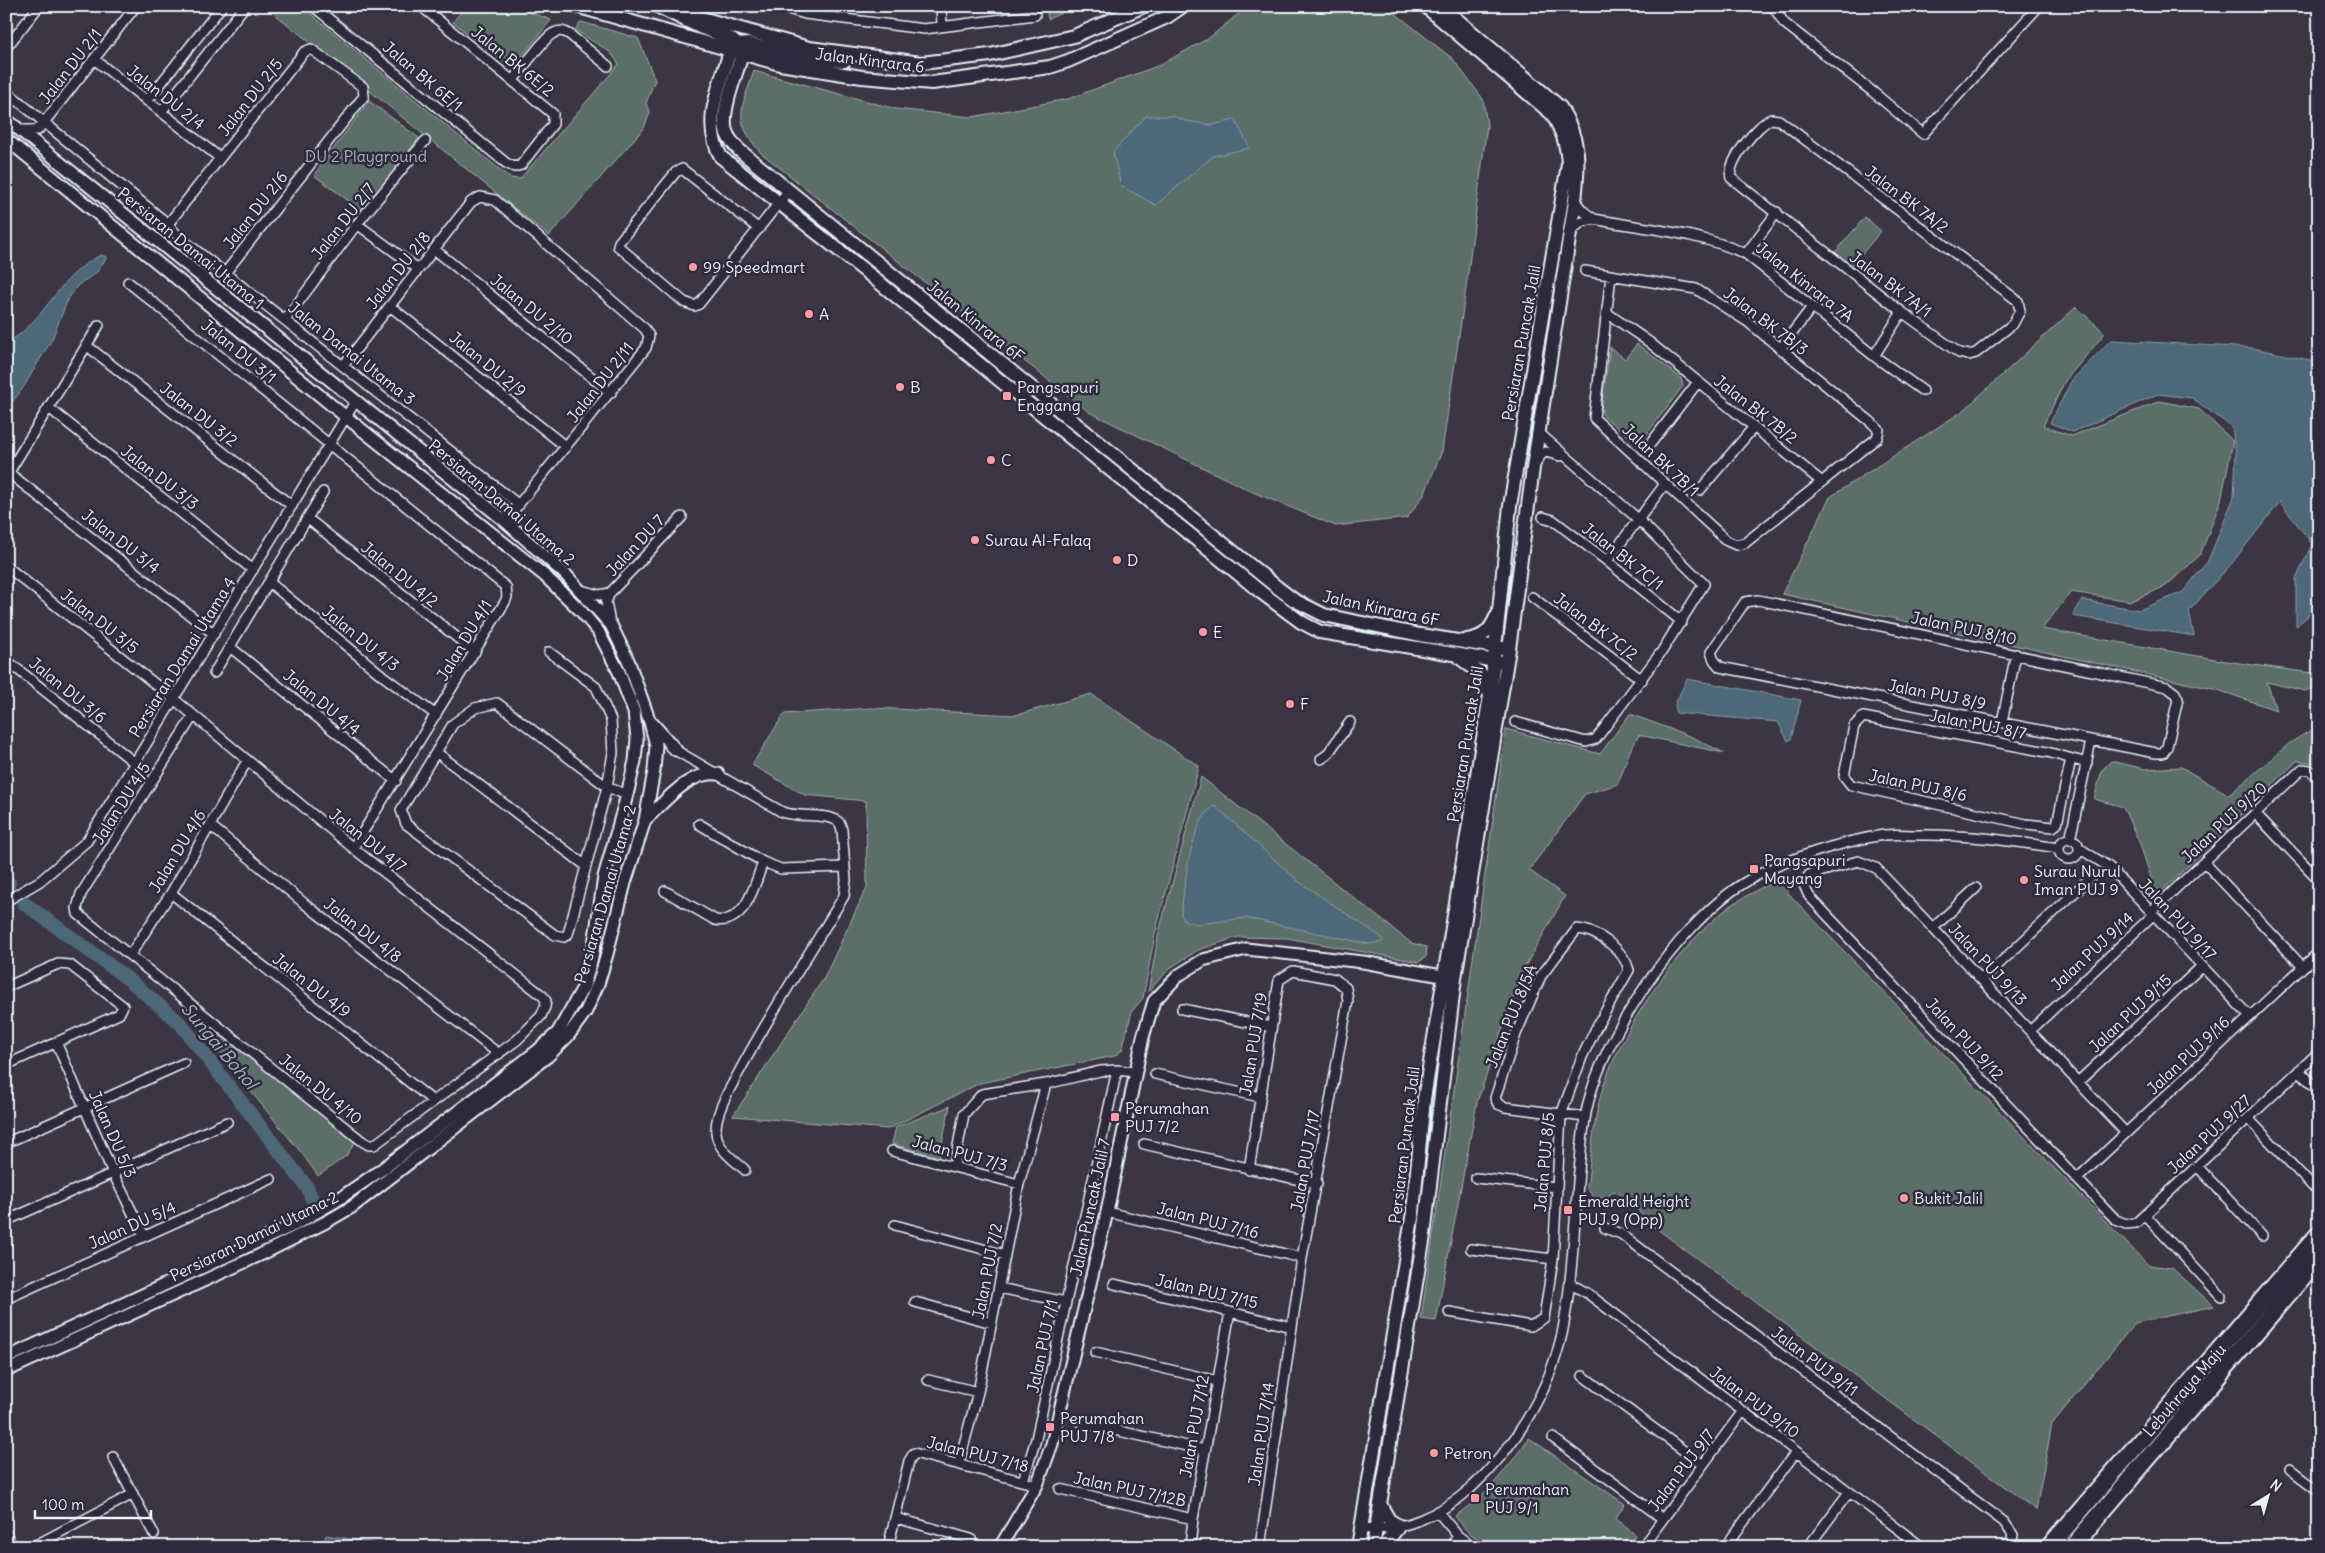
<svg xmlns="http://www.w3.org/2000/svg" width="2325" height="1553" viewBox="0 0 2325 1553" font-family="Delius,sans-serif">
<rect width="100%" height="100%" fill="#3c3644"/>
<filter id="ink" filterUnits="userSpaceOnUse"><feTurbulence type="fractalNoise" baseFrequency=".02" numOctaves="2"/><feDisplacementMap in="SourceGraphic" scale="10" xChannelSelector="R" yChannelSelector="G"/><feConvolveMatrix kernelMatrix="1 2 1 2 8 2 1 2 1" color-interpolation-filters="sRGB"/></filter>
<g filter="url(#ink)">
<path fill="#5b6e67" stroke="#a2b0b0" d="M265,6h36l209,172 10,1 99,-115 -9,-12 -35,-22 6,-8 57,16 17,42 -9,23 4,10 -6,15 -95,108z
M463,6h51l37,14 -35,44 -8,2 -55,-44 11,-14z
M1046,6h31l-29,13z
M1248,6h138l67,53 30,40 4,26 -21,163 -24,163 -18,44 -17,23 -71,8 -81,-33 -166,-81 -328,-259c-29,-34 -20,-43 -7,-82l142,38 76,8 96,-18 92,-34 49,-27z
M369,101l50,37 -56,74 -49,-37z
M1865,217l16,14 -32,38 -16,-14z
M2076,307l29,26 -40,48 -22,45 29,10 88,-35 39,8 34,32 -12,59 -21,55 -34,31 -35,15 -60,-9 -29,37 190,33 87,12 -1,12 -13,5 -38,-9 9,28 -58,-20 -436,-96 48,-97 133,-86z
M1637,344l44,34 2,8 -44,58 -35,-27 -3,-8 9,-62 15,12z
M1091,694l108,72 -44,168 -12,64 -11,13 -10,39 -7,6 -135,27 -92,46 -155,-13 91,-138 43,-91 -1,-86 -61,-6 -53,-30 32,-51 88,-6 144,7z
M1630,714l62,23 32,16 -85,-18 -10,18 -11,31 -33,10 -56,76 36,26 -42,74 -46,132 -41,219 -15,-2 85,-590 94,25z
M2319,725v38l-22,-2 -140,135 -17,-52 -17,-37 -29,-8 8,-29 9,-9 34,8 36,-2 48,28 61,-52z
M1201,777l210,166 16,4 -1,10 -7,5 -132,-24 -49,-1 -40,13 -28,18 -22,24 11,-60z
M1785,876l3,17 360,372 24,3 42,38 -79,17 -83,101 -16,86 -391,-290 -14,-20 -17,-9 -8,7h-12l-7,-10c4,-30 6,-64 14,-94 17,-60 77,-149 128,-187 17,-12 37,-22 56,-31z
M208,1023l147,119 -9,14 -28,20 -14,-20 -103,-125z
M950,1106l-11,51 -47,-13 4,-17z
M1529,1438l96,66 -10,15 21,16 -7,12h-142l-21,-17 -11,-14c35,-24 50,-45 74,-78z"/>
<path fill="#4e6778" stroke="#8c9eab" d="M1146,116h28l11,5 27,4 23,-5 15,28 -37,8 -57,49 -35,-19 -8,-34z
M101,255l6,2 -10,15 -19,13 -10,14 -16,40 -29,49 -17,22 1,-69c15,-2 42,-38 52,-51 11,-14 27,-28 42,-35z
M2111,340l141,8 67,14v228l-11,26 -12,10v-47l16,-35 -32,-42 -48,61 -43,48 5,25 -121,-20 9,-16 57,10 44,-18 25,-31 26,-64 2,-43 -4,-27 -40,-29 -34,-4 -85,38 -23,-9 22,-43z
M1687,679l114,21 -10,39 -3,2 -10,-19 -102,-9 -1,-9z
M1215,806l83,75 83,56 2,5 -14,2 -123,-26 -48,6 -13,-3 -4,-6c3,-25 9,-97 34,-109z
M326,1535l71,12h-74z"/>
<g fill="none" stroke-linecap="round" stroke-linejoin="round">
<path stroke="#4e6778" stroke-width="14" d="M6,879l3,4
M24,903l104,76 52,44 127,164 5,12"/>
<defs>
<path id="minor" d="M313,6l193,157 8,4 7,-2 32,-41v-10l-132,-108
M778,6l27,8 119,15 111,-14
M941,6l1,20
M1773,6l11,17 89,69 50,42 116,-128
M6,48l33,-42
M94,59l126,99
M513,80c8,-9 32,-44 41,-47 5,-3 10,-2 15,1l39,32
M6,91l162,133 10,12 341,269
M147,101l75,-95
M161,112l84,-106
M1771,119l8,1 239,181 2,10 -7,13 -37,29 -7,2 -10,-2 -57,-41 -166,-130 -5,-4c-5,-15 26,-53 40,-59z
M20,130h18l98,-124
M1575,201l8,10 11,8
M168,224l136,-172 7,-3 52,38 1,9 -139,177
M357,224l61,45
M759,229l-77,-60 -6,3 -57,70 -1,4 66,56 11,4 4,-2 90,-114
M1570,231l12,-9 12,-3c51,10 105,13 152,35l128,102 49,35
M434,249l177,144
M1746,254l31,-42
M1585,271l111,18 52,33 123,100 8,8 -2,8 -132,105 -9,2 -9,-4 -133,-123 17,-142
M128,282l378,305 1,10 -2,5 -152,246
M390,306l176,141
M1607,313l42,29 173,140
M285,320l72,-96 68,-83
M86,345l206,161
M1780,349l32,-42
M1874,356l28,-44
M343,366l128,-164 9,-5 15,3 150,129 4,7 -3,12 -141,173
M49,408l204,162
M1651,443l47,-61
M1535,465l6,-10 5,-3 14,4
M9,473l205,161
M6,477l93,-152
M1700,490l54,-63
M1543,517l10,3 54,41 75,61
M307,518l168,134
M1607,561l58,-77
M6,566l168,133 179,149 190,148 3,5 -1,6 -4,9 -24,24 -143,105h-5l-7,-4 -284,-227 -1,-6 4,-14 112,-178
M269,582l114,94 53,39
M581,590l18,5 11,-2
M1532,597l110,83
M1758,600l409,87 8,6 3,6 -11,48 -4,6h-7l-436,-86 -6,-7 -3,-8 34,-50z
M610,623l-4,-21 4,-9 72,-76
M230,647l166,134
M549,652l47,35 15,33 2,33 -6,34 -39,147 -4,3 -9,-2 -149,-111 -5,-14 52,-86 22,-16 22,-5 110,84 20,8
M6,660l129,103
M214,673l109,-181
M1515,722l71,20 10,-3 66,-88 42,-67 -66,-65 -99,-86
M2002,722l14,-68
M670,747l112,65c17,6 40,1 54,8 4,2 5,6 6,10l4,50 -2,16c-35,58 -73,116 -105,176 -9,17 -24,40 -23,60 1,17 17,27 29,38
M436,752l150,114
M1321,759l6,-4 23,-33
M2071,759l-14,65 -4,3 -27,-3 -175,-39 -7,-9 10,-50 9,-9 184,35 40,11
M2255,813l64,67
M699,824l64,38 18,7 64,-2
M211,826l94,78 194,150
M2059 849a10 10 0 1 1 20 0a10 10 0 1 1-20 0Z
M2070,840l21,-99
M2079,848l30,19 141,150
M2204,862l99,105
M665,891l50,29c31,5 40,-36 48,-58
M171,893l262,208
M6,901l34,-20 47,-40 268,-439
M2151,912l151,-143 8,1 9,10
M1933,928l43,-40
M130,955l41,-62 76,-132
M1982,980l108,-102
M6,987l52,-23 12,1 53,41 -4,8 -113,51
M1182,1009l89,18
M2030,1031l123,-116
M56,1042l57,131 31,63
M2299,1070l20,21
M1155,1074l105,23
M2078,1082l124,-116
M2248,1118l64,68
M2126,1133l-250,-265 -18,-7 -49,14 -5,10 5,11 307,324 10,4 10,-1 183,-171
M6,1143l178,-80
M1144,1144l173,40
M892,1151l127,33
M2197,1166l65,70
M954,1167l10,-53 18,-20 64,-10 54,-13 17,-1 18,2
M1249,1170l30,-190 14,-9 42,8 11,9 2,13 -46,257 -42,289
M1476,1178l80,9
M2077,1179l242,-227
M1107,1212l195,46
M2145,1215l76,81
M8,1220l219,-98
M895,1225l110,30
M1605,1228l16,6 383,288 9,13 -1,5 -5,7
M1471,1249l82,10
M1569,1283l18,10 335,254
M1114,1284l178,43
M999,1288l67,14
M6,1299l265,-120
M915,1302l77,21
M1449,1312l82,14 13,-8 9,-59 8,-144 21,-58 15,-31 32,-56c-5,-20 -32,-40 -52,-41l-36,47 -25,58 -21,64 3,6 7,3 80,10
M1095,1352l122,29
M1583,1376l120,89
M928,1380l50,12
M1082,1423l123,27
M1553,1438l110,81
M113,1457l41,77
M959,1463l19,-71 41,-208 27,-100
M2290,1469l29,22
M1023,1481l13,-42 81,-369
M1060,1489l133,30
M1437,1511l21,25 15,11
M896,1518l75,21
M1361,1528c40,5 79,-13 109,-39 44,-40 79,-97 92,-155 14,-70 12,-144 23,-215 7,-47 35,-95 61,-134 23,-34 63,-81 98,-102 35,-22 98,-42 140,-48 11,-1 23,0 34,0 47,-1 94,6 141,13
M6,1534l7,13
M32,1547l101,-53
M279,1547h12
M888,1547l21,-86 5,-8 123,32
M1190,1547l3,-28 37,-207
M1450,1547l8,-11
M1642,1547l101,-136
M1725,1547l71,-95
M1808,1547l41,-55"/>
<path id="tertiary" d="M6,119l499,402 61,54 45,50 17,35 22,62 6,23 -2,26 -9,49 -20,63 -18,71 -9,30 -12,27 -18,25 -20,20 -196,151 -26,15 -66,33 -254,116
M6,139l340,278 199,159 36,35 17,20 21,41 15,40 3,27 -2,22 -8,34 -23,82 -12,81 -8,28 -26,46 -22,20 -155,118 -45,31 -42,24 -288,133
M652,723l24,27
M645,820c21,-19 43,-49 73,-46
M1000,1547l37,-62 15,-41 55,-232 36,-175 11,-36 25,-26 24,-15 43,-11 117,13 90,16"/>
<path id="secondary" d="M576,6l204,58 82,13 70,6 118,-16 18,-6 99,-44 16,-11
M657,6l45,22 29,11 7,6 4,9c-5,19 -22,58 -16,77 2,8 8,13 13,19l539,438 16,12 30,15 96,20 82,13
M687,14l122,34 112,15 69,-8 84,-19 70,-30
M732,49l6,-4 11,-1 39,10 39,6 17,1
M730,51c-10,36 -29,70 -9,106l149,118 392,318 39,29 19,10 182,30
M1467,640c16,-2 23,-9 29,-23
M1460,658l21,16 8,19
M1380,1504l9,16 10,6 -16,21
M1358,1547l55,-335 11,-113 66,-404 20,-189 58,-342c-1,-20 -6,-33 -16,-50l-127,-108
M1373,1547l51,-312 31,-257 54,-329 24,-181 42,-267c4,-38 6,-61 -15,-94l-119,-101"/>
<path id="motorway" d="M2049,1547l270,-313
M2072,1547l247,-289"/>
</defs>
<use href="#minor" stroke="#e8f1f8" stroke-width="12"/>
<use href="#tertiary" stroke="#e8f1f8" stroke-width="15"/>
<use href="#secondary" stroke="#e8f1f8" stroke-width="16"/>
<use href="#motorway" stroke="#e8f1f8" stroke-width="20"/>
<use href="#minor" stroke="#2f2a3d" stroke-width="9"/>
<use href="#tertiary" stroke="#2f2a3d" stroke-width="11"/>
<use href="#secondary" stroke="#2f2a3d" stroke-width="12"/>
<use href="#motorway" stroke="#2f2a3d" stroke-width="16"/>
</g>
</g>
<g fill="#ff9aa2" stroke="#2f2a3d" stroke-width="2">
<circle cx="693" cy="267" r="5"/>
<circle cx="809" cy="314" r="5"/>
<circle cx="900" cy="387" r="5"/>
<rect x="1002" y="391" width="10" height="10" rx="2.5"/>
<circle cx="991" cy="460" r="5"/>
<circle cx="975" cy="540" r="5"/>
<circle cx="1117" cy="560" r="5"/>
<circle cx="1203" cy="632" r="5"/>
<circle cx="1290" cy="704" r="5"/>
<rect x="1749" y="864" width="10" height="10" rx="2.5"/>
<circle cx="2024" cy="880" r="5"/>
<rect x="1110" y="1112" width="10" height="10" rx="2.5"/>
<circle cx="1904" cy="1198" r="5"/>
<rect x="1563" y="1205" width="10" height="10" rx="2.5"/>
<rect x="1045" y="1422" width="10" height="10" rx="2.5"/>
<circle cx="1434" cy="1453" r="5"/>
<rect x="1470" y="1493" width="10" height="10" rx="2.5"/>
</g>
<g text-anchor="middle" stroke-width="5" stroke-linejoin="round" paint-order="stroke">
<g font-size="16" fill="#e8f1f8" stroke="#2f2a3d">
<text transform="translate(870 60) rotate(7)" y="6">Jalan Kinrara 6</text>
<text transform="translate(513 61) rotate(39)" y="6">Jalan BK 6E/2</text>
<text transform="translate(70 66) rotate(-52)" y="6">Jalan DU 2/1</text>
<text transform="translate(423 76) rotate(40)" y="6">Jalan BK 6E/1</text>
<text transform="translate(166 97) rotate(38)" y="6">Jalan DU 2/4</text>
<text transform="translate(250 97) rotate(-52)" y="6">Jalan DU 2/5</text>
<text transform="translate(1907 199) rotate(37)" y="6">Jalan BK 7A/2</text>
<text transform="translate(255 210) rotate(-52)" y="6">Jalan DU 2/6</text>
<text transform="translate(343 221) rotate(-52)" y="6">Jalan DU 2/7</text>
<text transform="translate(191 248) rotate(39)" y="6">Persiaran Damai Utama 1</text>
<text transform="translate(398 270) rotate(-52)" y="6">Jalan DU 2/8</text>
<text transform="translate(1805 282) rotate(38)" y="6">Jalan Kinrara 7A</text>
<text transform="translate(1891 284) rotate(37)" y="6">Jalan BK 7A/1</text>
<text transform="translate(532 309) rotate(39)" y="6">Jalan DU 2/10</text>
<text transform="translate(976 321) rotate(39)" y="6">Jalan Kinrara 6F</text>
<text transform="translate(1766 321) rotate(37)" y="6">Jalan BK 7B/3</text>
<text transform="translate(1521 343) rotate(-80)" y="6">Persiaran Puncak Jalil</text>
<text transform="translate(239 351) rotate(39)" y="6">Jalan DU 3/1</text>
<text transform="translate(352 353) rotate(38)" y="6">Jalan Damai Utama 3</text>
<text transform="translate(488 364) rotate(39)" y="6">Jalan DU 2/9</text>
<text transform="translate(600 382) rotate(-52)" y="6">Jalan DU 2/11</text>
<text transform="translate(1756 409) rotate(38)" y="6">Jalan BK 7B/2</text>
<text transform="translate(199 414) rotate(38)" y="6">Jalan DU 3/2</text>
<text transform="translate(1661 460) rotate(43)" y="6">Jalan BK 7B/1</text>
<text transform="translate(160 477) rotate(38)" y="6">Jalan DU 3/3</text>
<text transform="translate(502 502) rotate(40)" y="6">Persiaran Damai Utama 2</text>
<text transform="translate(121 541) rotate(38)" y="6">Jalan DU 3/4</text>
<text transform="translate(635 545) rotate(-47)" y="6">Jalan DU 7</text>
<text transform="translate(1623 556) rotate(38)" y="6">Jalan BK 7C/1</text>
<text transform="translate(400 574) rotate(39)" y="6">Jalan DU 4/2</text>
<text transform="translate(1381 608) rotate(12)" y="6">Jalan Kinrara 6F</text>
<text transform="translate(100 621) rotate(38)" y="6">Jalan DU 3/5</text>
<text transform="translate(1596 626) rotate(37)" y="6">Jalan BK 7C/2</text>
<text transform="translate(1964 628) rotate(12)" y="6">Jalan PUJ 8/10</text>
<text transform="translate(361 638) rotate(39)" y="6">Jalan DU 4/3</text>
<text transform="translate(464 640) rotate(-59)" y="6">Jalan DU 4/1</text>
<text transform="translate(182 657) rotate(-58)" y="6">Persiaran Damai Utama 4</text>
<text transform="translate(68 690) rotate(39)" y="6">Jalan DU 3/6</text>
<text transform="translate(1937 694) rotate(11)" y="6">Jalan PUJ 8/9</text>
<text transform="translate(322 702) rotate(39)" y="6">Jalan DU 4/4</text>
<text transform="translate(1978 724) rotate(11)" y="6">Jalan PUJ 8/7</text>
<text transform="translate(1465 744) rotate(-81)" y="6">Persiaran Puncak Jalil</text>
<text transform="translate(1918 785) rotate(12)" y="6">Jalan PUJ 8/6</text>
<text transform="translate(121 803) rotate(-58)" y="6">Jalan DU 4/5</text>
<text transform="translate(2224 822) rotate(-43)" y="6">Jalan PUJ 9/20</text>
<text transform="translate(368 840) rotate(38)" y="6">Jalan DU 4/7</text>
<text transform="translate(177 851) rotate(-59)" y="6">Jalan DU 4/6</text>
<text transform="translate(605 894) rotate(-74)" y="6">Persiaran Damai Utama 2</text>
<text transform="translate(2178 919) rotate(47)" y="6">Jalan PUJ 9/17</text>
<text transform="translate(363 930) rotate(38)" y="6">Jalan DU 4/8</text>
<text transform="translate(2092 951) rotate(-43)" y="6">Jalan PUJ 9/14</text>
<text transform="translate(1988 964) rotate(47)" y="6">Jalan PUJ 9/13</text>
<text transform="translate(312 985) rotate(38)" y="6">Jalan DU 4/9</text>
<text transform="translate(2130 1013) rotate(-43)" y="6">Jalan PUJ 9/15</text>
<text transform="translate(1511 1016) rotate(-68)" y="6">Jalan PUJ 8/5A</text>
<text transform="translate(1965 1039) rotate(47)" y="6">Jalan PUJ 9/12</text>
<text transform="translate(1253 1044) rotate(-81)" y="6">Jalan PUJ 7/19</text>
<text transform="translate(2188 1055) rotate(-43)" y="6">Jalan PUJ 9/16</text>
<text transform="translate(321 1089) rotate(39)" y="6">Jalan DU 4/10</text>
<text transform="translate(113 1134) rotate(66)" y="6">Jalan DU 5/3</text>
<text transform="translate(2209 1134) rotate(-43)" y="6">Jalan PUJ 9/27</text>
<text transform="translate(1404 1145) rotate(-83)" y="6">Persiaran Puncak Jalil</text>
<text transform="translate(960 1153) rotate(15)" y="6">Jalan PUJ 7/3</text>
<text transform="translate(1305 1161) rotate(-80)" y="6">Jalan PUJ 7/17</text>
<text transform="translate(1544 1162) rotate(-85)" y="6">Jalan PUJ 8/5</text>
<text transform="translate(1090 1207) rotate(-78)" y="6">Jalan Puncak Jalil 7</text>
<text transform="translate(1208 1220) rotate(14)" y="6">Jalan PUJ 7/16</text>
<text transform="translate(132 1225) rotate(-24)" y="6">Jalan DU 5/4</text>
<text transform="translate(254 1236) rotate(-26)" y="6">Persiaran Damai Utama 2</text>
<text transform="translate(987 1271) rotate(-79)" y="6">Jalan PUJ 7/2</text>
<text transform="translate(1207 1291) rotate(13)" y="6">Jalan PUJ 7/15</text>
<text transform="translate(1042 1346) rotate(-78)" y="6">Jalan PUJ 7/1</text>
<text transform="translate(1815 1361) rotate(37)" y="6">Jalan PUJ 9/11</text>
<text transform="translate(2184 1390) rotate(-49)" y="6">Lebuhraya Maju</text>
<text transform="translate(1755 1402) rotate(37)" y="6">Jalan PUJ 9/10</text>
<text transform="translate(1194 1426) rotate(-80)" y="6">Jalan PUJ 7/12</text>
<text transform="translate(1261 1434) rotate(-82)" y="6">Jalan PUJ 7/14</text>
<text transform="translate(978 1454) rotate(14)" y="6">Jalan PUJ 7/18</text>
<text transform="translate(1681 1470) rotate(-53)" y="6">Jalan PUJ 9/7</text>
<text transform="translate(1130 1489) rotate(12)" y="6">Jalan PUJ 7/12B</text>
</g>
<g font-size="16" fill="#a9b6b7" stroke="#2f2a3d">
<text x="366" y="162">DU 2 Playground</text>
</g>
<g font-size="16" fill="#e8f1f8" stroke="#2f2a3d" text-anchor="start">
<text x="703" y="273">99 Speedmart</text>
<text x="819" y="320">A</text>
<text x="910" y="393">B</text>
<text x="1017" y="393">Pangsapuri<tspan x="1017" dy="18">Enggang</tspan></text>
<text x="1001" y="466">C</text>
<text x="985" y="546">Surau Al-Falaq</text>
<text x="1127" y="566">D</text>
<text x="1213" y="638">E</text>
<text x="1300" y="710">F</text>
<text x="1764" y="866">Pangsapuri<tspan x="1764" dy="18">Mayang</tspan></text>
<text x="2034" y="877">Surau Nurul<tspan x="2034" dy="18">Iman PUJ 9</tspan></text>
<text x="1125" y="1114">Perumahan<tspan x="1125" dy="18">PUJ 7/2</tspan></text>
<text x="1914" y="1204">Bukit Jalil</text>
<text x="1578" y="1207">Emerald Height<tspan x="1578" dy="18">PUJ 9 (Opp)</tspan></text>
<text x="1060" y="1424">Perumahan<tspan x="1060" dy="18">PUJ 7/8</tspan></text>
<text x="1444" y="1459">Petron</text>
<text x="1485" y="1495">Perumahan<tspan x="1485" dy="18">PUJ 9/1</tspan></text>
</g>
<g font-size="18" font-style="italic" fill="#aabac5" stroke="#2f2a3d">
<text transform="translate(219 1046) rotate(50)" y="6">Sungai Bohol</text>
</g>
</g>
<rect width="2325" height="1553" fill="none" stroke="#2f2a3d" stroke-width="25"/>
<rect x="12" y="12" width="2300" height="1528" fill="none" stroke="#e8f1f8" stroke-width="2" filter="url(#ink)"/>
<g transform="translate(2268 1496) rotate(37)" stroke="#2f2a3d" stroke-width="4" paint-order="stroke">
<path d="M0-4L9 19L0 12L-9 19Z" fill="#e8f1f8"/>
<text y="-8" font-size="14" font-weight="bold" text-anchor="middle" fill="#e8f1f8">N</text>
</g>
<path d="M35 1510v8h116v-8" fill="none" stroke="#e8f1f8" stroke-width="2.5"/>
<text x="42" y="1510" font-size="15" fill="#e8f1f8" stroke="#2f2a3d" stroke-width="4" paint-order="stroke">100 m</text>
</svg>
